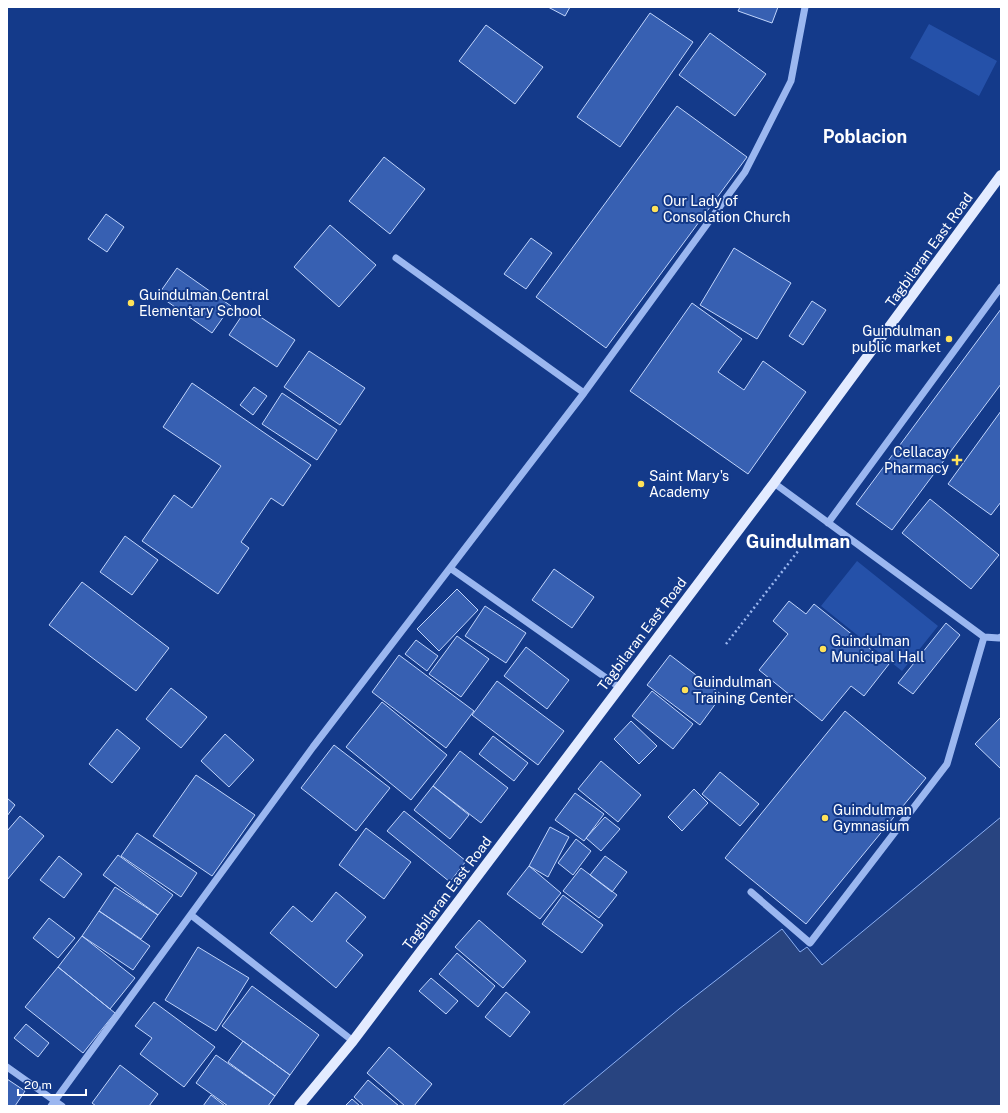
<svg xmlns="http://www.w3.org/2000/svg" width="1008" height="1113" viewBox="0 0 1008 1113" font-family="'Public Sans',sans-serif">
<rect width="100%" height="100%" fill="#143a8a"/>
<path fill="#2551a9" d="M929,24l68,37 -18,35 -69,-38z
M857,561l81,65 -36,45 -81,-65z"/>
<path fill="#284480" stroke="#8cb0f3" d="M1001,817v289h-439l117,-97 103,-80 18,23 7,-5 15,18z"/>
<path fill="#3760b2" stroke="#c1d5fc" d="M548,7h22l-5,9z
M740,7h38l-6,16 -34,-12z
M650,13l43,29 -73,105 -43,-30z
M486,25l57,42 -28,37 -56,-43z
M710,33l56,41 -31,42 -56,-41z
M677,106l70,51 -141,191 -70,-51z
M384,157l41,32 -35,45 -41,-33z
M106,214l18,13 -17,25 -19,-13z
M330,225l46,40 -37,42 -45,-40z
M531,238l21,15 -26,36 -22,-15z
M734,248l57,35 -34,56 -57,-34z
M177,268l54,38 -19,27 -54,-38z
M812,301l14,9 -23,35 -14,-9z
M692,303l50,36 -24,33 26,18 19,-29 43,31 -58,82 -118,-83z
M247,308l48,32 -18,27 -48,-32z
M1001,309v75l-109,146 -36,-26z
M309,351l56,37 -25,37 -56,-38z
M192,383l119,82 -28,41 -12,-8 -30,44 8,6 -31,46 -76,-53 32,-46 18,13 29,-42 -58,-39z
M254,387l13,9 -14,19 -13,-10z
M282,393l55,37 -20,30 -55,-36z
M1001,411v91l-10,13 -43,-31z
M930,499l69,56 -28,34 -69,-56z
M125,536l33,24 -26,35 -32,-23z
M554,569l40,28 -22,31 -40,-28z
M82,582l87,66 -33,43 -87,-66z
M457,589l21,21 -39,41 -22,-22z
M789,601l17,13 8,-10 75,60 -25,32 -13,-10 -29,35 -63,-51 29,-36 -15,-13z
M485,606l41,27 -20,30 -41,-27z
M946,623l14,12 -47,59 -15,-11z
M457,636l32,23 -28,38 -32,-23z
M416,640l22,16 -11,15 -22,-17z
M526,647l43,33 -22,29 -43,-33z
M399,655l75,56 -28,37 -74,-56z
M670,655l52,40 -22,30 -53,-40z
M497,681l67,50 -26,34 -66,-50z
M171,688l36,29 -26,31 -35,-29z
M652,691l41,33 -20,25 -41,-33z
M382,702l65,53 -36,45 -65,-53z
M845,711l81,67 -120,146 -81,-66z
M1001,717v52l-26,-25z
M631,721l26,25 -18,18 -25,-25z
M117,729l23,19 -28,35 -23,-19z
M225,734l29,26 -25,27 -28,-26z
M493,736l35,27 -14,18 -35,-27z
M334,745l56,43 -34,43 -55,-43z
M460,751l48,37 -27,35 -48,-37z
M601,761l40,34 -23,27 -40,-33z
M720,772l39,32 -19,22 -38,-32z
M196,775l59,40 -43,61 -59,-40z
M433,786l36,29 -19,24 -36,-29z
M694,789l14,14 -26,28 -14,-14z
M575,793l29,21 -20,27 -29,-21z
M7,798l8,7 -8,11z
M404,811l62,50 -16,21 -63,-51z
M20,816l24,20 -37,44v-49z
M605,817l15,12 -19,22 -15,-13z
M550,827l19,10 -21,40 -19,-11z
M366,828l45,34 -27,37 -45,-34z
M137,833l60,40 -16,24 -60,-41z
M576,839l15,12 -18,24 -15,-12z
M118,855l55,40 -15,20 -55,-40z
M59,856l23,18 -18,24 -24,-18z
M605,856l22,16 -15,20 -22,-17z
M529,866l32,27 -21,26 -33,-25z
M581,868l36,27 -18,23 -36,-27z
M115,887l43,28 -17,24 -42,-28z
M336,892l30,25 -20,24 17,14 -27,33 -66,-55 23,-27 19,16z
M563,895l40,30 -21,28 -40,-29z
M99,911l51,35 -17,24 -51,-34z
M49,918l26,20 -17,20 -25,-20z
M479,920l47,41 -23,27 -48,-41z
M82,936l53,42 -25,31 -52,-42z
M198,947l51,31 -33,53 -51,-31z
M457,953l38,33 -17,21 -39,-33z
M58,967l57,46 -32,40 -58,-46z
M431,978l27,23 -12,13 -27,-23z
M252,986l67,49 -29,40 -68,-49z
M506,992l24,20 -20,25 -25,-20z
M154,1002l61,45 -31,40 -44,-33 12,-16 -17,-12z
M26,1024l23,19 -11,14 -24,-19z
M243,1041l47,34 -15,21 -47,-34z
M389,1047l43,37 -18,22h-9l-38,-33z
M216,1055l59,41 -7,10h-40l-32,-23z
M120,1065l38,29 -9,12h-53l-4,-3z
M7,1079l18,12 -10,15h-8z
M368,1080l31,26h-35l-10,-9z
M211,1095l14,11h-22z
M352,1099l8,7h-15z"/>
<g fill="none" stroke-linecap="round" stroke-linejoin="round">
<path stroke="#9bb7f0" stroke-width="2.5" stroke-dasharray="2 3" stroke-linecap="butt" d="M726,644l83,-107"/>
<path stroke="#9bb7f0" stroke-width="7" d="M396,258l188,135
M774,483l210,154 15,1 2,-1
M828,523l173,-236
M450,568l169,119
M751,892l59,51 137,-179 37,-127
M191,915l162,126
M7,1067l55,39
M51,1106l262,-359 271,-354 161,-221 46,-91 14,-74"/>
<path stroke="#e3ebff" stroke-width="10" d="M299,1106l54,-65 421,-558 227,-308"/>
</g>
<g fill="#ffe259" stroke="#143a8a" stroke-width="1.5">
<circle cx="655" cy="209" r="4"/>
<circle cx="131" cy="303" r="4"/>
<circle cx="949" cy="339" r="4"/>
<path d="M955 454h4v4h4v4h-4v4h-4v-4h-4v-4h4z"/>
<circle cx="641" cy="484" r="4"/>
<circle cx="823" cy="649" r="4"/>
<circle cx="685" cy="690" r="4"/>
<circle cx="825" cy="818" r="4"/>
</g>
<g text-anchor="middle" stroke-width="4" stroke-linejoin="round" paint-order="stroke">
<g font-size="14" fill="#fff" stroke="#143a8a" text-anchor="start">
<text x="663" y="206">Our Lady of<tspan x="663" dy="16">Consolation Church</tspan></text>
<text x="139" y="300">Guindulman Central<tspan x="139" dy="16">Elementary School</tspan></text>
<text x="941" y="336" text-anchor="end">Guindulman<tspan x="941" dy="16">public market</tspan></text>
<text x="949" y="457" text-anchor="end">Cellacay<tspan x="949" dy="16">Pharmacy</tspan></text>
<text x="649" y="481">Saint Mary's<tspan x="649" dy="16">Academy</tspan></text>
<text x="831" y="646">Guindulman<tspan x="831" dy="16">Municipal Hall</tspan></text>
<text x="693" y="687">Guindulman<tspan x="693" dy="16">Training Center</tspan></text>
<text x="833" y="815">Guindulman<tspan x="833" dy="16">Gymnasium</tspan></text>
</g>
<g font-size="14" fill="#fff" stroke="#143a8a">
<text transform="translate(929 250) rotate(-54)" y="5">Tagbilaran East Road</text>
<text transform="translate(642 634) rotate(-53)" y="5">Tagbilaran East Road</text>
<text transform="translate(447 893) rotate(-53)" y="5">Tagbilaran East Road</text>
</g>
<g font-size="18" font-weight="bold" fill="#fff" stroke="#143a8a">
<text x="865" y="143">Poblacion</text>
<text x="798" y="548">Guindulman</text>
</g>
</g>
<rect width="1008" height="1113" fill="none" stroke="#ffffff" stroke-width="16"/>
<path d="M18 1089v6h68v-6" fill="none" stroke="#ffffff" stroke-width="2"/>
<text x="24" y="1089" font-size="12" fill="#ffffff" stroke="#143a8a" stroke-width="3" paint-order="stroke">20 m</text>
</svg>
